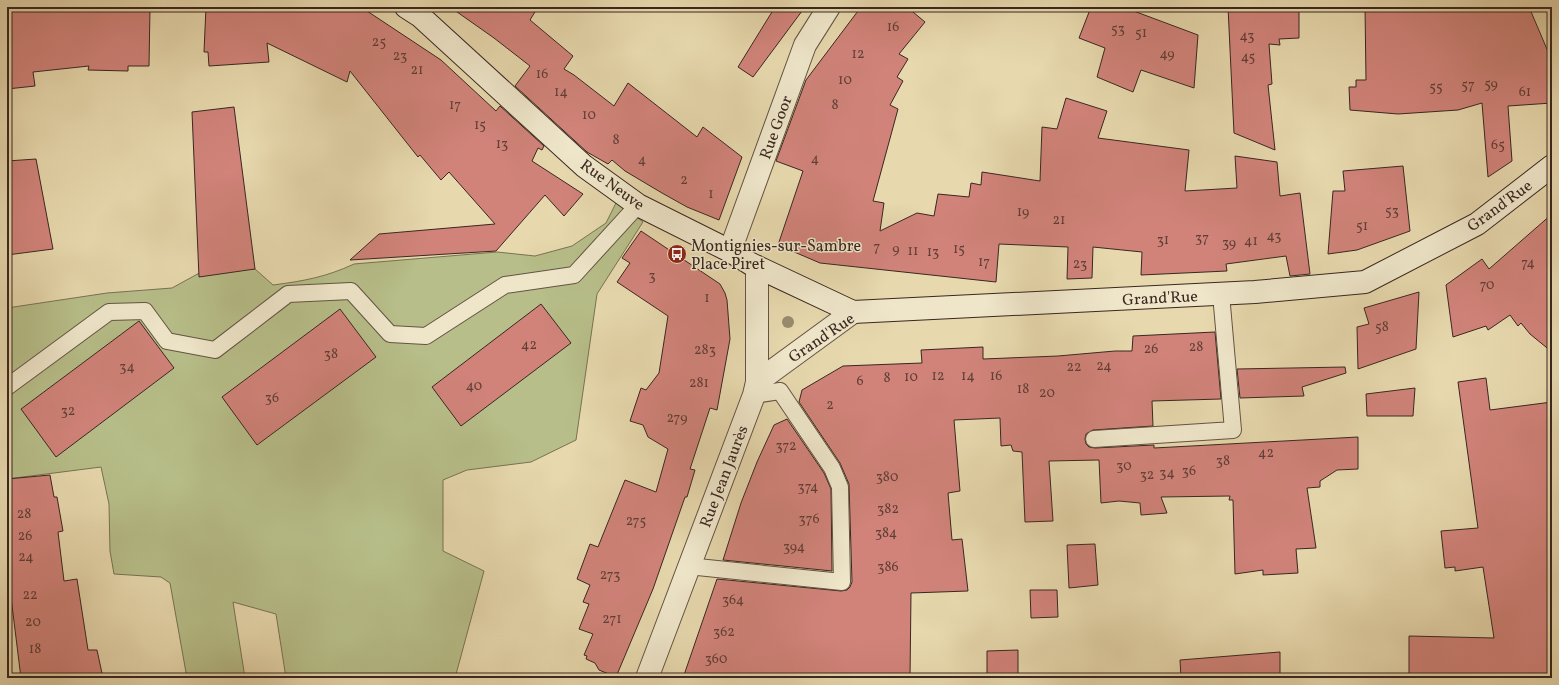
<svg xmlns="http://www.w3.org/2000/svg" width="1559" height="685" viewBox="0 0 1559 685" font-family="Vollkorn,serif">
<rect width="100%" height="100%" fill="#e7d8ad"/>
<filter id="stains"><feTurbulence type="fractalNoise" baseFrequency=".005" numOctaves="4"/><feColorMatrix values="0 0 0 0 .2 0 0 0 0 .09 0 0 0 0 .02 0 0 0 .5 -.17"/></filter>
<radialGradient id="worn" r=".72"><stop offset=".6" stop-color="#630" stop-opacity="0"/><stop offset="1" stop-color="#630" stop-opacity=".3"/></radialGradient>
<path fill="#b7be89" stroke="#787254" d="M617,201l26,21 -46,72 -21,146 -45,22 -64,8 -24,10v71l41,20 -29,107h-169l-10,-64 -43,-12 12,76h-58l-17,-95 -9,-6 -47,-3 -4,-23 -1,-47 -8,-37 -94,12v-171l100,-15 65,-5 31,-17 52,-2 18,16c31,-4 53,-8 81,-21l143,-12 38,4 37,-10 34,-23z"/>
<path fill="#d1837a" stroke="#392720" d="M7,7h143l-1,59h-21v5l-40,-1 1,-4 -56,6 2,14 -28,3z
M206,7h155l80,53 55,51 4,-5 44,40 -2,4 -4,-2 -6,13 51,33 -19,22 -19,-21 -49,56 -146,9 29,-26 116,-10 -46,-52 -8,8 -21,-25 -2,2 -68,-86 -3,11 -80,-39 2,19 -60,4 -1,-14h-4z
M450,7h88l-8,13 43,36 -9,13 10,6 40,31 14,-23 69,54 6,-10 39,30 -23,63 -32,-13 -25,-14 -37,-22 -13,-11 -4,4 -21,-12 -72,-66 15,-20 -36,-28z
M775,7h30l-52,70 -15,-10z
M861,7h46l18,15 -26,32 9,5 -11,18 6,4 -13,24 8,4 -25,92 11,2 -4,28 37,-18 17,3 4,-22 31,3 2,-14 10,2 1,-13 58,9 2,-54 15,2 9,-31 41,13 -9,27 91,12 -4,41 52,-3 -2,-32 42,6 3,34 20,-3 10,81 -20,2 -4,-20 -60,8 1,7 -86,4 1,-23 -49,-5 -1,31 -25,1 1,-32 -69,-3 -3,38 -176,-19 -42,-18 25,-74 -27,-10 30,-81z
M1091,7h32l75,28 -4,53 -53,-18 -8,22 -36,-15 8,-29 -26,-10z
M1228,7h71v31l-20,1 1,6 -11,-1 3,40 -4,1 7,65 -41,-17z
M1365,7h164l23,54v42l-44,3 4,55 -24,16 -6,-74 -24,7 -60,4 -48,-4 -1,-23h7v-7h10z
M234,107l21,162 -56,8 -7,-165z
M36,159l17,90 -46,6v-94z
M1403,166l7,65 -53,19 -29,4 5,-63h12l-2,-20z
M1552,214v138l-22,-18 -9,-11 -3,3 -8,-11 -22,15 -2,-4 -33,11 -7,-52 36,-26 7,10z
M641,231l79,53 5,9 2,7 3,39 -13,71 -7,-2 -20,61 5,1 -8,27h-2l-32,92 -37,88 -17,-7 -4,-7 -9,-4 1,-3 -3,-1 9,-21 -14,-5 10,-25 -6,-2 7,-17 -13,-6 13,-35 8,3 27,-67 31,12 12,-43 -20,-12 -5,-12 -13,-4 11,-33 5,2 13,-17 9,-57 -51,-34 13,-19 -8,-5z
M1419,292l-3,57 -58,20 -1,-42 12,-3 -5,-16z
M541,304l30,39 -110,83 -29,-39z
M340,309l36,48 -119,88 -35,-48z
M139,321l35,47 -118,89 -35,-48z
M1215,332l6,67 -69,2 1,25 -60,4 -7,4 -1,5 1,5 3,3 6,1 59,-3v3l204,-11v32l-21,1 -17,11v6l-13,1 9,60 -20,1 2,24 -35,2v-5l-28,4 -2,-74h-4l1,-4 -69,1 6,16 -26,2 -1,-12 -21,-2 -18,2 -2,-43 -50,1 4,60 -28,1 -3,-70 -9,-1 -2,-6 -10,1 -1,-28 -46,2 6,71 -12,2 4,47 10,-1 6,52 -57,2 -1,85h-227l34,-99 124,12 6,-1 3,-3 2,-5 -3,-98 -9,-21 -41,-61 3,-12 41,-24 79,-3 -1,-13 62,-3v12l75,-3 57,-5h17l1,-15z
M1345,367l1,6 -44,14 2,9 -64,2 -3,-29z
M1486,378l4,32 62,-8v276h-143v-42l85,2 -11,-71 -28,4v-4l-10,1 -4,-37 37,-3 -20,-146z
M1415,388l-2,28h-46l-1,-22z
M787,419l37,54 7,16 1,82 -109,-11 18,-57 16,-41 17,-37z
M50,475l4,22h3l6,34 -5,1 6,49 13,-2 11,71h9l6,28h-82l-14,-113v-86z
M1095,544l3,41 -29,3 -2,-43z
M1030,590h27l1,27 -27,1z
M1018,650v28h-31v-27z
M1280,652v26h-99l-1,-18z"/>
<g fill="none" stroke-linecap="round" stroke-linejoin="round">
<defs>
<path id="lane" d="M7,387l102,-75 36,-1 22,30 48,9 73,-56 63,-3 39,43 36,2 79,-51 69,-10 64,-70
M1094,439l139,-9 -12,-136
M688,566l154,16 -2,-95 -8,-19 -52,-77 -26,4"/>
<path id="street" d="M730,251l75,-206 24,-38
M757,382l96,-70
M647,678l107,-283 3,-13v-115"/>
<path id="secondary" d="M406,7l14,9 164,150 54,39 92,46 21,13 102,48 402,-20 110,-10 112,-58 75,-58"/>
</defs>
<use href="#lane" stroke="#645343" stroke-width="18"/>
<use href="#street" stroke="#645343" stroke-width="24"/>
<use href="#secondary" stroke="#392720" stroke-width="24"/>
<use href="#lane" stroke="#efe6ca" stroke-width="16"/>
<use href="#street" stroke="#efe6ca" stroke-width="22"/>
<use href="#secondary" stroke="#efe6ca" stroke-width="22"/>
</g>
<circle fill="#988c6e" cx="788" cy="322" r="6"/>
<defs>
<symbol id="bus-disc" viewBox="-11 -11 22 22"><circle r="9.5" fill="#8f2418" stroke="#efe6ca"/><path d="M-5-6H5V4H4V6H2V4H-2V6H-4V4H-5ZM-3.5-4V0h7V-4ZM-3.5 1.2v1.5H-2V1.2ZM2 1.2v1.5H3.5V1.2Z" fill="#fff"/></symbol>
</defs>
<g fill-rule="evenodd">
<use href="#bus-disc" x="666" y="243" width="22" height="22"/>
</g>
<g text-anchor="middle" stroke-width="3" stroke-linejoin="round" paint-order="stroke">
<g font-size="14" fill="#5f3e36">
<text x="893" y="31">16</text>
<text x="1118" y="33">53</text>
<text x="1141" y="37">51</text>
<text x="1247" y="40">43</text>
<text x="379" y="46">25</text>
<text x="858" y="58">12</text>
<text x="1167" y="58">49</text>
<text x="400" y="60">23</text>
<text x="1248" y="61">45</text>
<text x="417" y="74">21</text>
<text x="542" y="78">16</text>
<text x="845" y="84">10</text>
<text x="1491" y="88">59</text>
<text x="1468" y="89">57</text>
<text x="1436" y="91">55</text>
<text x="561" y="96">14</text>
<text x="1525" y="96">61</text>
<text x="455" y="109">17</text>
<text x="835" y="109">8</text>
<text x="589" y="119">10</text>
<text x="480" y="129">15</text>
<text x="616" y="144">8</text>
<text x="502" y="148">13</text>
<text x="1498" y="149">65</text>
<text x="815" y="163">4</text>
<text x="642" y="164">4</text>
<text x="684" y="184">2</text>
<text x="711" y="198">1</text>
<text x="1392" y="215">53</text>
<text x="1023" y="216">19</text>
<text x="1059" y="224">21</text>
<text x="1362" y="230">51</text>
<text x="1274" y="240">43</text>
<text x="1202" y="242">37</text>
<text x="1163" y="244">31</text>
<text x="1251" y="245">41</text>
<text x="1229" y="247">39</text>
<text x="877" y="251">7</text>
<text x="896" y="253">9</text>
<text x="959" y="253">15</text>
<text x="913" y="255">11</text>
<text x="933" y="256">13</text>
<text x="984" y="266">17</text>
<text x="1528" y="267">74</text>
<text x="1080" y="268">23</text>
<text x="652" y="280">3</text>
<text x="1487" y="289">70</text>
<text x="707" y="302">1</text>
<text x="1382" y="331">58</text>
<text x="529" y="349">42</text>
<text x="1196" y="351">28</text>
<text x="1151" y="353">26</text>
<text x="705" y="354">283</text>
<text x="331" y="358">38</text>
<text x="1104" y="370">24</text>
<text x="127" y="371">34</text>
<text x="1074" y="371">22</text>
<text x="938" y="380">12</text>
<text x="968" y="380">14</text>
<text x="996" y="380">16</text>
<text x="911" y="381">10</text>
<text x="887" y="382">8</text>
<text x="860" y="385">6</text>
<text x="699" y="387">281</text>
<text x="474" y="390">40</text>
<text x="1023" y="393">18</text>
<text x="1047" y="397">20</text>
<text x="272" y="402">36</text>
<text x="830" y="409">2</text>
<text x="68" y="415">32</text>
<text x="677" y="422">279</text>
<text x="786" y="450">372</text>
<text x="1266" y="457">42</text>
<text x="1223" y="465">38</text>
<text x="1124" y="470">30</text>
<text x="1189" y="475">36</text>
<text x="1167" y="477">34</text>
<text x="1147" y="479">32</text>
<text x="887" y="481">380</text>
<text x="808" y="491">374</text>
<text x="888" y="513">382</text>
<text x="24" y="518">28</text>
<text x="809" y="523">376</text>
<text x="636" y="525">275</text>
<text x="886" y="537">384</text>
<text x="25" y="540">26</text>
<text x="794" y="551">394</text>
<text x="26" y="561">24</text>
<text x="888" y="571">386</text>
<text x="610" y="579">273</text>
<text x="30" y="599">22</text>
<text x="733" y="604">364</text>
<text x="612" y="623">271</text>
<text x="33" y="626">20</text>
<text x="724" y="636">362</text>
<text x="35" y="653">18</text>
<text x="716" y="663">360</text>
</g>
<g font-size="16" fill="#392720" stroke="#efe6ca">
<text transform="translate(775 127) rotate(-70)" y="6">Rue Goor</text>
<text transform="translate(613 184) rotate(36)" y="6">Rue Neuve</text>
<text transform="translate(1499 205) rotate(-36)" y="6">Grand'Rue</text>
<text transform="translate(1160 297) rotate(-3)" y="6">Grand'Rue</text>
<text transform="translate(821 337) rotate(-34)" y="6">Grand'Rue</text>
<text transform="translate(723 476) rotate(-69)" y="6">Rue Jean Jaurès</text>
</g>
<g font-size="16" fill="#392720" stroke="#efe6ca" text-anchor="start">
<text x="691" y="251">Montignies-sur-Sambre<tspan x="691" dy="18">Place Piret</tspan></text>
</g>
</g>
<rect width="1559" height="685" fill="none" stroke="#e7d8ad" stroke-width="24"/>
<rect x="8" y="8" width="1543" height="669" fill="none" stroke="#392720" stroke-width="2"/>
<rect x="12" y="12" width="1535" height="661" fill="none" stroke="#392720"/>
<rect width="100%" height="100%" filter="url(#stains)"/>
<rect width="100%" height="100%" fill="url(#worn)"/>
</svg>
